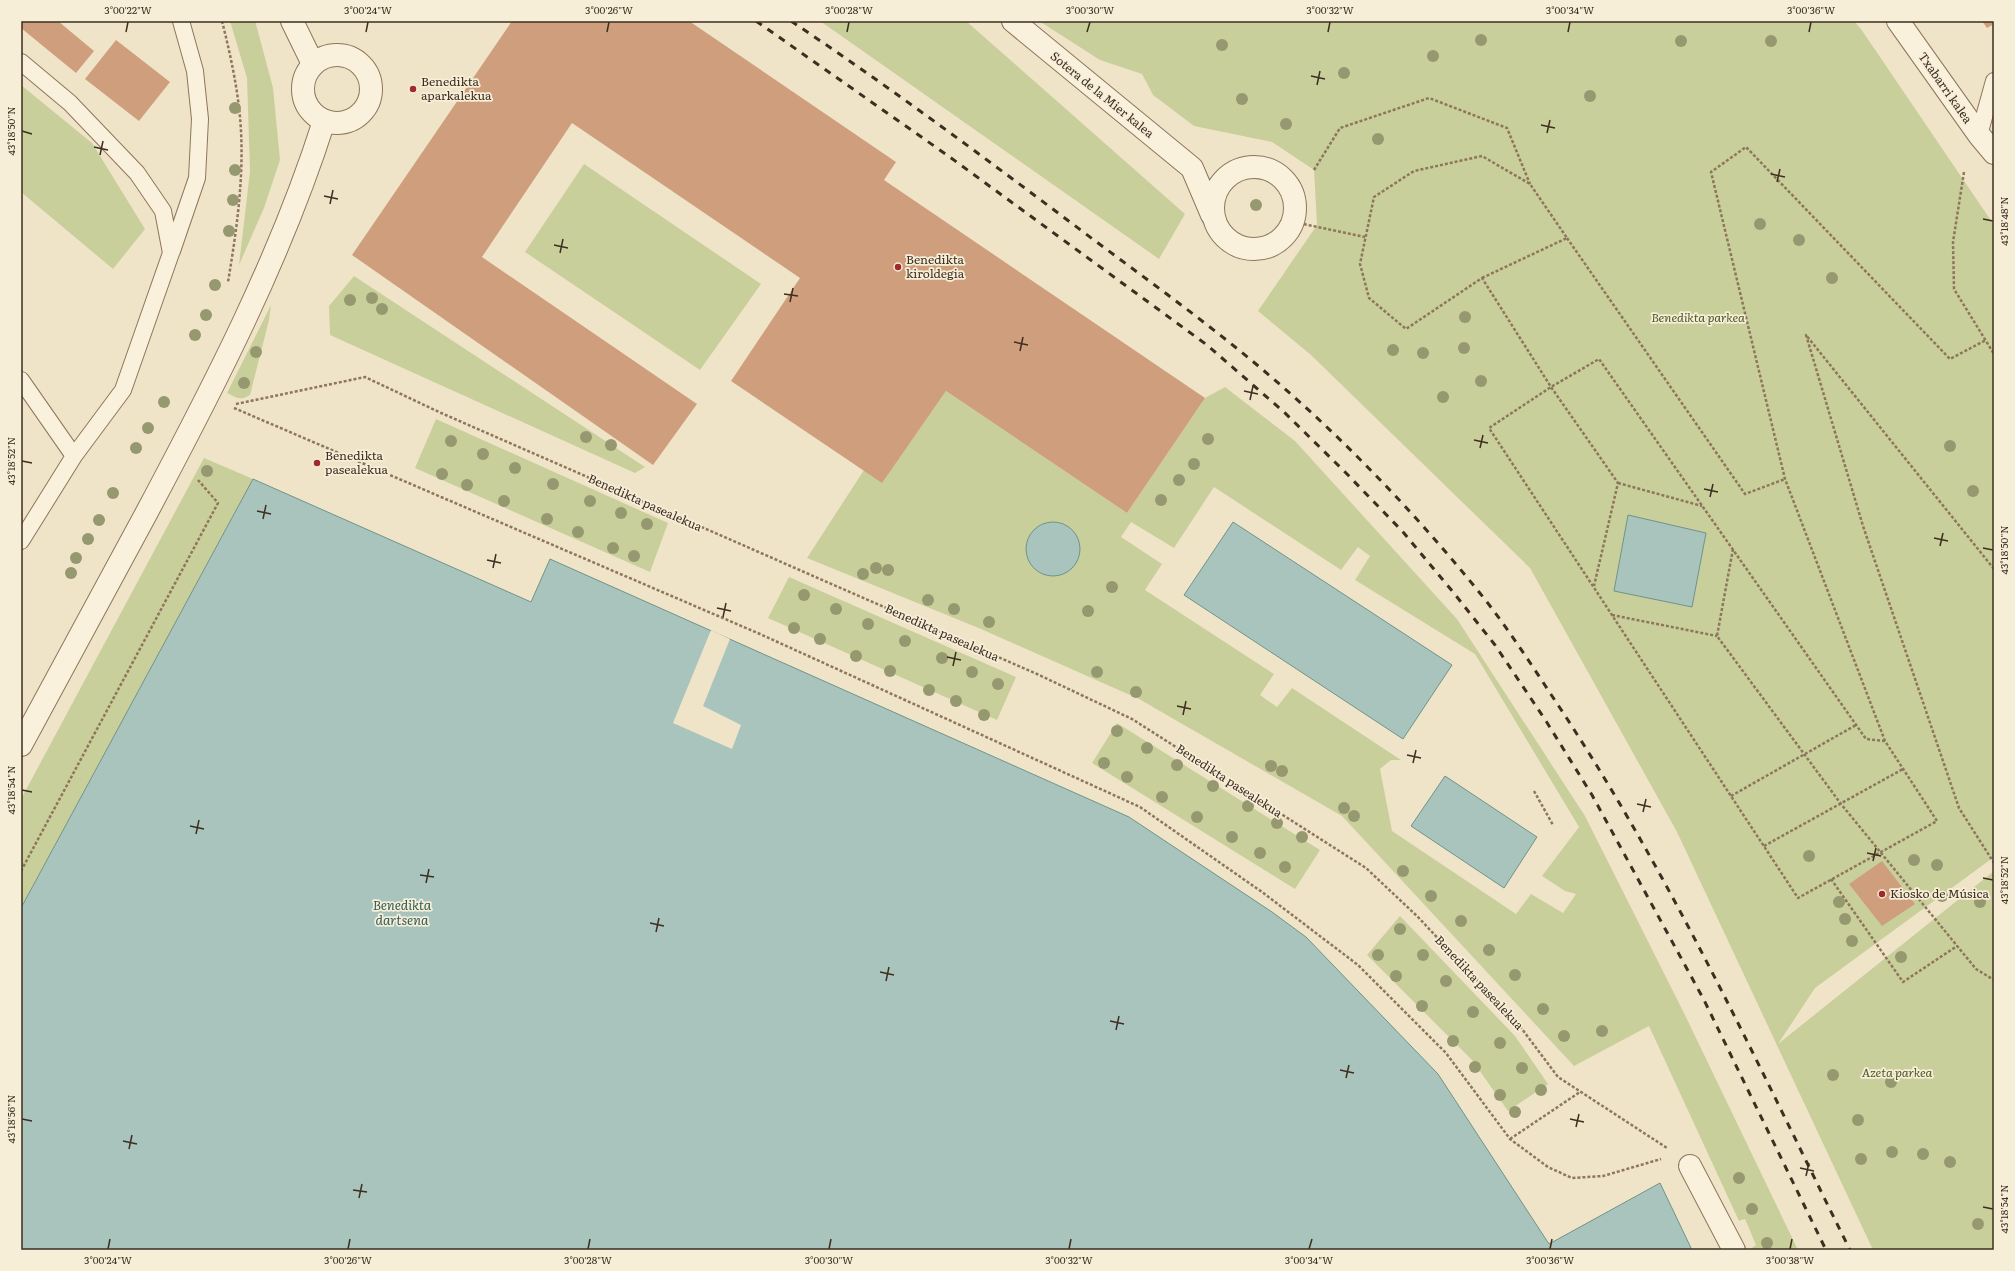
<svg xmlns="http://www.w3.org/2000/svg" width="2015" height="1271" viewBox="0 0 2015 1271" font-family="Literata,serif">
<rect width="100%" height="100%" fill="#f0e4c8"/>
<path fill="#c9cf9b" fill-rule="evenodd" d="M230,21h25l1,3 17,64 7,72 -16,48 -25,57 11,-94 -3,-93z
M820,21h146l219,193 -26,45z
M1039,21h815l7,8 133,196v632l-179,131 -37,56 216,-173v379h-121l-196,-418 -147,-264 -219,-213 -53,-44 59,-86 -3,-55 -42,-28 -78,-16 -41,-31 -11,-21 -42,-14z
M21,85l71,58 53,86 -32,40 -92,-77z
M584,164l177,120 -61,86 -175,-118z
M354,276l291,191 -10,6 -305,-138 -1,-29z
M271,305l-2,15 -19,75c-9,6 -14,3 -23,-2z
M1225,387l70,54 162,178 128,197 99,197 114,237h-49l7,-5 -11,-26 -6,2 -90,-195 -75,40 -232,-250 -203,-117 -158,-70 -174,-71 57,-88 18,12 64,-91 181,122 78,-115zM1214,487l127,83 17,-23 12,9 -15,24 120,74 104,173 -37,49 23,15 11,3 -13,19 -32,-19 -15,20 -124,-83 -12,-62 11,-9h10l-109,-72 -15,19 -17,-12 14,-21 -129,-84 17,-26 -41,-27 10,-15 43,26z
M436,419l232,104 -18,49 -235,-104z
M204,458l49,21 -232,429v-109z
M789,577l227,100 -19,43 -229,-102z
M1117,723l203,127 -25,39 -203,-126z
M1400,916l115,120 33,48 -40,27 -36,-51 -105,-105z"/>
<path fill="#a9c4bc" stroke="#6f938a" d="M253,479l278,123 19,-43 579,258 143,95 34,25 132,137 111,170 111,-61 32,67h-1671v-342z
M1628,515l78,18 -14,74 -78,-16z
M1026 549a27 27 0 1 1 54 0a27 27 0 1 1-54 0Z
M1233,522l219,143 -49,74 -219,-144z
M1445,776l92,61 -33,51 -93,-62z"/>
<path fill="#f0e4c8" d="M711,630l19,9 -27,67 38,19 -9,24 -59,-26z"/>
<path fill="#cf9f7d" d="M21,21h37l36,30 -18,22 -55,-45z
M512,21h177l207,141 -12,18 321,218 -78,115 -181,-122 -64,92 -151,-102 69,-103 -228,-155 -90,134 215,147 -44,61 -301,-210z
M1982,21h12v3l-7,4z
M116,40l54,42 -31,39 -54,-42z
M1882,861l33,43 -33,22 -33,-42z"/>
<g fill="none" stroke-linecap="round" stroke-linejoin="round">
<defs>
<path id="service" d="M21,62l49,41 67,70 26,38 8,42 -48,137 -49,66 -53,85
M1979,135l15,-54
M172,251l25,-73 3,-59 -5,-48 -14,-50
M21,380l53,76"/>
<path id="pedestrian" d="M1690,1166l44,84"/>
<path id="minor" d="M292,21l21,43
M1013,21l179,147 20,47
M303 89a34 34 0 1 1 68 0a34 34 0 1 1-68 0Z
M1213 208a41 41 0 1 1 82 0a41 41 0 1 1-82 0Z
M21,745c42,-78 84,-155 126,-233 67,-126 134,-255 177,-391"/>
<path id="tertiary" d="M1898,21l81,114 15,18"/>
</defs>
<use href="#service" stroke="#8d765c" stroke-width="18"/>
<use href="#pedestrian" stroke="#8d765c" stroke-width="24"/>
<use href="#minor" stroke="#8d765c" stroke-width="24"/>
<use href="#tertiary" stroke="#8d765c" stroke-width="24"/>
<path stroke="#8d765c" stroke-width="2.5" stroke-dasharray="3 2" stroke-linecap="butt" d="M222,21c8,32 15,64 18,96 5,55 -3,111 -12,165
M1314,170l26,-42 89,-30 78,30 23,56
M1964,172l-11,70 1,47 40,65
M1294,222l71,15
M1567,238l178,256 40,-15
M1482,278l85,-40 -37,-54 -48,-28 -68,15 -40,26 -14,67 9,34 37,31 76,-51 69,109 67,96 -24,103
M236,404l129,-27 74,35 598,262 95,45 234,149 52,49 101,108 39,52 109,71
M234,408l526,226 380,173 122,85 96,73 88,88 64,86 38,28 24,11 31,-2 58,-17
M1618,483l84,23
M1733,549l-16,87 124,168 135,165 18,11
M1994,569l-188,-234 57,191 96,282 35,55
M1612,615l105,21
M1885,741l-19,-2 -267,-380 -48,28 -62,41 309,470 139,-77 -52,-80 -100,-262 -74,-307 35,-25 204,212 36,-19
M1534,791l19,34
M1731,796l125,-71
M1764,846l139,-77
M21,871l197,-368 -20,-23
M1831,879l72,103 54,-36
M1510,1139l70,-47"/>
<use href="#service" stroke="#faf1dc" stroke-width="16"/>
<use href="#pedestrian" stroke="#faf1dc" stroke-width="22"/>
<use href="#minor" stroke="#faf1dc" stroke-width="22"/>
<use href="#tertiary" stroke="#faf1dc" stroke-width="22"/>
<path stroke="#3d2e20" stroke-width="3" stroke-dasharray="7 7" stroke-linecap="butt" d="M756,21l191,134 260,190 77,67 62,61 57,59 50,60 42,53 51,76 46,74 112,205 122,250
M791,21c97,65 190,134 283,204 49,37 98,72 146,110 96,75 183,163 259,257 30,37 55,77 81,116 113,171 199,359 290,542"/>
</g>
<g fill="#96986f">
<circle cx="1481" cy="40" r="6"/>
<circle cx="1681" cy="41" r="6"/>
<circle cx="1771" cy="41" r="6"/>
<circle cx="1222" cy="45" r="6"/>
<circle cx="1433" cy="56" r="6"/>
<circle cx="1344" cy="73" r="6"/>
<circle cx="1590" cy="96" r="6"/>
<circle cx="1242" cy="99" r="6"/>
<circle cx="235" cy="108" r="6"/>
<circle cx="1286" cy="124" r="6"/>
<circle cx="1378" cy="139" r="6"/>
<circle cx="235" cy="170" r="6"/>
<circle cx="233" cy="200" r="6"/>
<circle cx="1256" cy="205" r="6"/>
<circle cx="1760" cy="224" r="6"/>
<circle cx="229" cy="231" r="6"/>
<circle cx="1799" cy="240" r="6"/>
<circle cx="1832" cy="278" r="6"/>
<circle cx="215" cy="285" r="6"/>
<circle cx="372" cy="298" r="6"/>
<circle cx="350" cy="300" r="6"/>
<circle cx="382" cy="309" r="6"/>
<circle cx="206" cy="315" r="6"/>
<circle cx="1465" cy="317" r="6"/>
<circle cx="195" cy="335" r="6"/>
<circle cx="1464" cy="348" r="6"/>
<circle cx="1393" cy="350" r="6"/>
<circle cx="256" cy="352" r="6"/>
<circle cx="1423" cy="353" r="6"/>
<circle cx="1481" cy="381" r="6"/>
<circle cx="244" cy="383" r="6"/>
<circle cx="1443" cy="397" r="6"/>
<circle cx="164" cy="402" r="6"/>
<circle cx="148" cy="428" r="6"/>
<circle cx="586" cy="437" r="6"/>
<circle cx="1208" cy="439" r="6"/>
<circle cx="451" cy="441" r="6"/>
<circle cx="611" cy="445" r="6"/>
<circle cx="1950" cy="446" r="6"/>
<circle cx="136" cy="448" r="6"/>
<circle cx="483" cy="454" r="6"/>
<circle cx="1194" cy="464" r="6"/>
<circle cx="515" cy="468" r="6"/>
<circle cx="207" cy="471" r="6"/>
<circle cx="442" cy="474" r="6"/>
<circle cx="1179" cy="480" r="6"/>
<circle cx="553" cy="484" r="6"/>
<circle cx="467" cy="485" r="6"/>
<circle cx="1973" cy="491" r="6"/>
<circle cx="113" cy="493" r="6"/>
<circle cx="1161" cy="500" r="6"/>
<circle cx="504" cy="501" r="6"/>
<circle cx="590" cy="501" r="6"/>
<circle cx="621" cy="513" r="6"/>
<circle cx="547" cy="519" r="6"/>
<circle cx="99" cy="520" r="6"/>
<circle cx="647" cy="524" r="6"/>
<circle cx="578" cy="532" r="6"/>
<circle cx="88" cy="539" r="6"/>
<circle cx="613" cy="548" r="6"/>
<circle cx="634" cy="556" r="6"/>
<circle cx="76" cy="558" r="6"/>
<circle cx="876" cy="568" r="6"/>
<circle cx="888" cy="570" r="6"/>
<circle cx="71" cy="573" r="6"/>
<circle cx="863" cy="574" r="6"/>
<circle cx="1112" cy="587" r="6"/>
<circle cx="804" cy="595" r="6"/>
<circle cx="928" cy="600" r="6"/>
<circle cx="836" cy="609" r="6"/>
<circle cx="954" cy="609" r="6"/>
<circle cx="1088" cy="611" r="6"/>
<circle cx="989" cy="622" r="6"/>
<circle cx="868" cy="624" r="6"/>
<circle cx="794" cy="628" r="6"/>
<circle cx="820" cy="639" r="6"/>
<circle cx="905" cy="641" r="6"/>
<circle cx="856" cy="656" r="6"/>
<circle cx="942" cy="658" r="6"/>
<circle cx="890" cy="671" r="6"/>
<circle cx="972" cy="672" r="6"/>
<circle cx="1097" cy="672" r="6"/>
<circle cx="998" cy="684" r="6"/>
<circle cx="929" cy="690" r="6"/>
<circle cx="1136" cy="692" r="6"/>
<circle cx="956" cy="701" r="6"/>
<circle cx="984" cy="715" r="6"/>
<circle cx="1117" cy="731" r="6"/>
<circle cx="1147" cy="748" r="6"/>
<circle cx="1104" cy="763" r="6"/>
<circle cx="1177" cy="765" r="6"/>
<circle cx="1271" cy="766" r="6"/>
<circle cx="1282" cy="771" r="6"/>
<circle cx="1127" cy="777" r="6"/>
<circle cx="1213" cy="786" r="6"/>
<circle cx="1162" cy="797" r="6"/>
<circle cx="1248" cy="806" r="6"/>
<circle cx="1344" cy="808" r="6"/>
<circle cx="1354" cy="816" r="6"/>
<circle cx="1197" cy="817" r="6"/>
<circle cx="1277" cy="823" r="6"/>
<circle cx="1232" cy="837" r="6"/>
<circle cx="1302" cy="837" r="6"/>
<circle cx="1260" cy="853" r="6"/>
<circle cx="1809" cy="856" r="6"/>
<circle cx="1914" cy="860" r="6"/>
<circle cx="1937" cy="865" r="6"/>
<circle cx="1285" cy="867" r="6"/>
<circle cx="1403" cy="871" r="6"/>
<circle cx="1431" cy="896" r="6"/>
<circle cx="1942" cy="896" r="6"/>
<circle cx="1839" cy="902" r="6"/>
<circle cx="1980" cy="902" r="6"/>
<circle cx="1845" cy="919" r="6"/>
<circle cx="1461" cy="921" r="6"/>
<circle cx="1400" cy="929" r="6"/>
<circle cx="1852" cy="941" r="6"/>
<circle cx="1489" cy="950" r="6"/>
<circle cx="1378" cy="955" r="6"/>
<circle cx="1423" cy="955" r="6"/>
<circle cx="1901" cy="957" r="6"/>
<circle cx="1515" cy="975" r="6"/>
<circle cx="1396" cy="976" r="6"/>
<circle cx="1446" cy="981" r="6"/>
<circle cx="1422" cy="1006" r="6"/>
<circle cx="1543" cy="1009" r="6"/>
<circle cx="1473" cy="1012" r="6"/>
<circle cx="1602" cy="1031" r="6"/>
<circle cx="1564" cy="1036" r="6"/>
<circle cx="1453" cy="1041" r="6"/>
<circle cx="1500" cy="1043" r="6"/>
<circle cx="1475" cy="1067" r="6"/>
<circle cx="1522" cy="1068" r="6"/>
<circle cx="1833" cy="1075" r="6"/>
<circle cx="1891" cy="1082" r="6"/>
<circle cx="1541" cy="1090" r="6"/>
<circle cx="1500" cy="1095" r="6"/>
<circle cx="1515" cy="1112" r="6"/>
<circle cx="1858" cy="1120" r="6"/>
<circle cx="1892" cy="1152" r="6"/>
<circle cx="1923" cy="1154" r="6"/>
<circle cx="1861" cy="1159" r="6"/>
<circle cx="1950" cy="1162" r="6"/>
<circle cx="1739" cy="1178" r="6"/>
<circle cx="1752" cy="1209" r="6"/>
<circle cx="1978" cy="1224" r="6"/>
<circle cx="1767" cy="1243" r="6"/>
</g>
<path fill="none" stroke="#3d2e20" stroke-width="1.5" d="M126,32l2,-10M366,32l2,-10M607,32l2,-10M847,32l2,-10M1087,32l3,-10M1328,32l2,-10M1568,32l2,-10M1809,32l2,-10M1311,76l14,3M1317,85l3,-14M1541,125l14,3M22,131l10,3M1547,133l3,-13M94,147l14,3M100,155l3,-14M1771,174l14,3M1777,182l3,-13M324,196l14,3M330,204l3,-14M1983,219l10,2M554,245l14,3M560,253l3,-14M784,294l14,2M790,302l3,-14M1014,342l14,3M1020,351l3,-14M1244,391l14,3M1250,400l3,-14M1474,440l14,3M1480,448l3,-13M22,461l10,2M1704,489l14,3M1710,497l3,-13M257,511l14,3M263,519l3,-14M1934,538l14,3M1940,546l3,-13M1983,548l10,2M487,560l14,3M493,568l3,-14M717,608l14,3M723,617l3,-14M947,657l14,3M953,666l3,-14M1177,706l14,3M1183,715l3,-14M1407,755l14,3M1413,763l3,-13M22,790l10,2M1637,804l14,3M1643,812l3,-13M190,826l14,3M196,834l3,-14M1867,853l14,3M1873,861l3,-13M420,875l14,2M1983,878l10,2M426,883l3,-14M650,923l14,3M656,932l3,-14M880,972l14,3M886,981l3,-14M1110,1021l14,3M1116,1030l3,-14M1340,1070l14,3M1346,1078l3,-13M22,1119l10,2M1570,1119l14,3M1576,1127l3,-13M123,1141l14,3M129,1149l3,-14M1800,1168l14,3M1806,1176l3,-13M353,1190l14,2M359,1198l3,-14M1983,1207l10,2M108,1249l2,-10M348,1249l2,-10M588,1249l2,-10M829,1249l2,-10M1069,1249l2,-10M1309,1249l3,-10M1550,1249l2,-10M1790,1249l2,-10"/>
<g fill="#9e2a2b" stroke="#f7eed8" stroke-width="1.5">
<circle cx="413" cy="89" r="4"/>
<circle cx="898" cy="267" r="4"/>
<circle cx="317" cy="463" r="4"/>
<circle cx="1882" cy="894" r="4"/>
</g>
<g text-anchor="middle" stroke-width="3.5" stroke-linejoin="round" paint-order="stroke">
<g font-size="12" fill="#3d2e20" stroke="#f7eed8" text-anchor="start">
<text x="421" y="86">Benedikta<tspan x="421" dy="14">aparkalekua</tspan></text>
<text x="906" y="264">Benedikta<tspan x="906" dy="14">kiroldegia</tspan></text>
<text x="325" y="460">Benedikta<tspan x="325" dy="14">pasealekua</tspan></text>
<text x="1890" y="898">Kiosko de Música</text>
</g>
<g font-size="12" fill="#3d2e20" stroke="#f7eed8">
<text transform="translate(1945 88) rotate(55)" y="4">Txabarri kalea</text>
<text transform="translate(1102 95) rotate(39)" y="4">Sotera de la Mier kalea</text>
<text transform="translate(645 503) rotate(24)" y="4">Benedikta pasealekua</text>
<text transform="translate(942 633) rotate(24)" y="4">Benedikta pasealekua</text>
<text transform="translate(1229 781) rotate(33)" y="4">Benedikta pasealekua</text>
<text transform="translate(1479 983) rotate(47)" y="4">Benedikta pasealekua</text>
</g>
<g font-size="12" font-style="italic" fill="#4d5a26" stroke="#f7eed8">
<text x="1698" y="322">Benedikta parkea</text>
<text x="1897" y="1077">Azeta parkea</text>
</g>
<g font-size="13" font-style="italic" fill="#2f5d5a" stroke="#f7eed8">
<text x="402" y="910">Benedikta<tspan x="402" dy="15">dartsena</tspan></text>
</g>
</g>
<rect width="2015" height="1271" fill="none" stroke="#f7eed8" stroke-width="44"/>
<rect x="22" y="22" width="1971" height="1227" fill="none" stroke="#3d2e20" stroke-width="1.5"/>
<g font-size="10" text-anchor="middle" fill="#3d2e20">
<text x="128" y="14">3°00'22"W</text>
<text x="368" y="14">3°00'24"W</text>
<text x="609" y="14">3°00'26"W</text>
<text x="849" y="14">3°00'28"W</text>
<text x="1090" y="14">3°00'30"W</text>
<text x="1330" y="14">3°00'32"W</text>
<text x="1570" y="14">3°00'34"W</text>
<text x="1811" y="14">3°00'36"W</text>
<text transform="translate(11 131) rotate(-90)" y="4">43°18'50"N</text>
<text transform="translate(2004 221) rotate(-90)" y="4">43°18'48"N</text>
<text transform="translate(11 461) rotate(-90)" y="4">43°18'52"N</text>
<text transform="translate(2004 550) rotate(-90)" y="4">43°18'50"N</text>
<text transform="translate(11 790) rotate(-90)" y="4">43°18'54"N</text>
<text transform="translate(2004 880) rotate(-90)" y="4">43°18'52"N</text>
<text transform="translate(11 1119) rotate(-90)" y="4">43°18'56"N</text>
<text transform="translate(2004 1209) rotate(-90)" y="4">43°18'54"N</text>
<text x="108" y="1264">3°00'24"W</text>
<text x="348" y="1264">3°00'26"W</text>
<text x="588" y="1264">3°00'28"W</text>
<text x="829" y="1264">3°00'30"W</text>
<text x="1069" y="1264">3°00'32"W</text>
<text x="1309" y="1264">3°00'34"W</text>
<text x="1550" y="1264">3°00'36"W</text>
<text x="1790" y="1264">3°00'38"W</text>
</g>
</svg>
